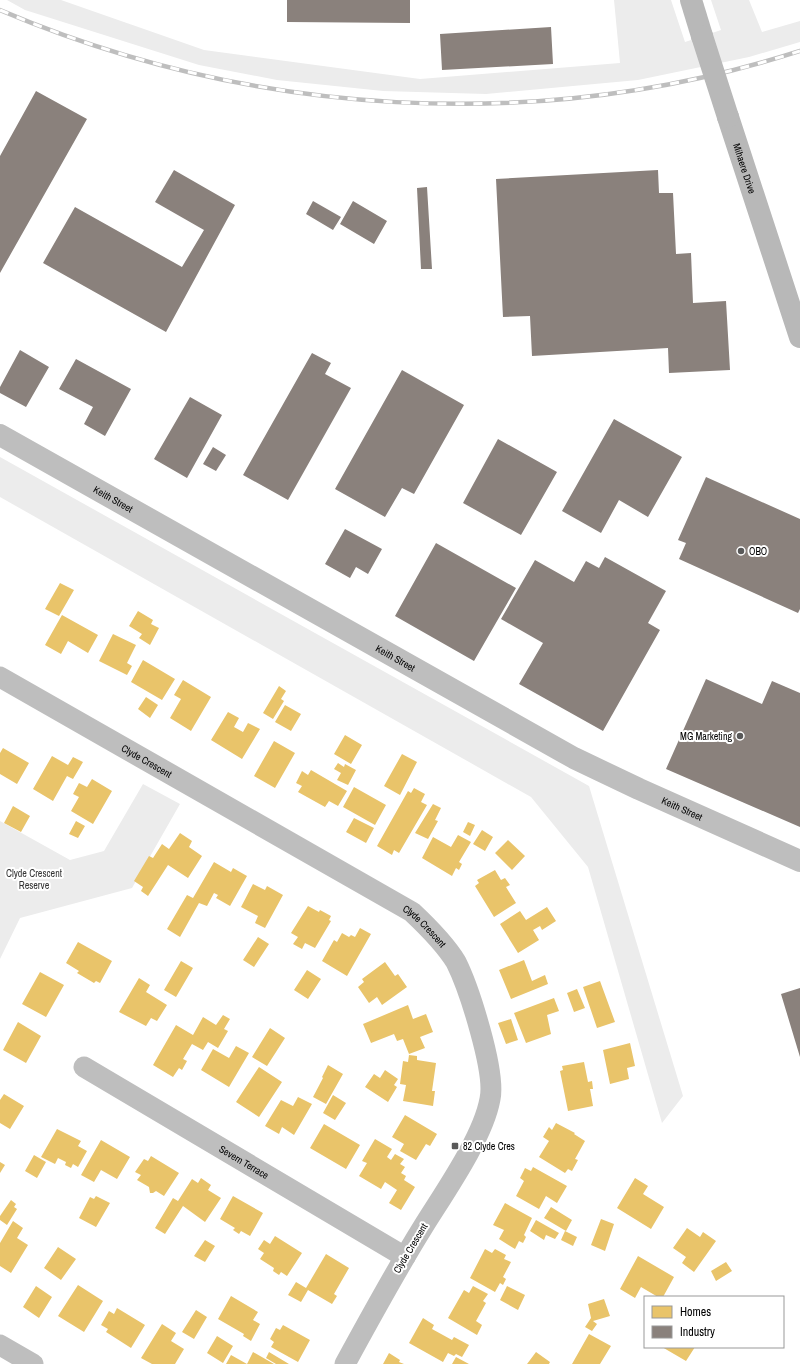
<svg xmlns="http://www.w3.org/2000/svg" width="800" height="1364" viewBox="0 0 800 1364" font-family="'Archivo Narrow',sans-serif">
<rect width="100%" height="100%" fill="#fff"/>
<path fill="#ececec" d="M7,0h54l143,50 216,29 200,-16 -6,-63h57l14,42 36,-12 -10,-30h38l13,32 38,-11v21l-51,15 -111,23 -152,14 -103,-3 -106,-11 -78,-15 -174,-55z
M0,457l589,329 94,310 -21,27 -74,-256 -57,-70 -531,-300z
M143,784l37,20 -48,84 -112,30 -20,41v-138l70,39 34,-9z"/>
<path fill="#e9c46a" d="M60,583l14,7 -15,26 -14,-7z
M138,611l15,9 -2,4 8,4 -9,17 -11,-7 3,-4 -13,-8z
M62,615l36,20 -10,18 -20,-12 -7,13 -16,-9z
M113,634l23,11 -9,18 5,3 -5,9 -28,-14z
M143,660l32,19 -13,21 -31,-18z
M183,680l28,17 -20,34 -21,-13 11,-19 -7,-4z
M279,686l7,5 -5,8 3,2 -11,18 -10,-6z
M146,697l12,8 -8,13 -12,-9z
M285,705l16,9 -10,17 -16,-9z
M228,712l11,6 -5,9 9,5 5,-9 12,6 -18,30 -31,-19z
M345,735l17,10 -11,19 -17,-10z
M274,741l21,12 -20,35 -21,-12z
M3,748l26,15 -12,21 -17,-10v-21z
M402,754l15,8 -17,33 -16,-9z
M52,756l16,9 5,-8 10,5 -10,17 -6,-3 -14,25 -20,-12z
M338,763l6,4 1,-3 11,6 -8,15 -11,-5 4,-7 -7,-4z
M311,770l36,21 -9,15 -9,-5 -4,6 -27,-15 4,-6 -6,-3 6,-12 6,4z
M92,779l20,12 -19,33 -22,-13 8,-14 -6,-3 6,-11 8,4z
M354,787l32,18 -11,20 -32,-18z
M414,788l11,6 -4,8 6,3 -28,48 -5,-3 -2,5 -15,-9 31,-55 3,2z
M433,804l8,4 -6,12 3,1 -10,18 -13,-6z
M13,806l17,10 -9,16 -17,-9z
M354,818l20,10 -8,15 -20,-11z
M76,821l9,5 -7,12 -9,-4z
M468,822l7,3 -5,11 -7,-4z
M482,830l11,7 -8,14 -12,-7z
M180,833l12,8 -3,6 13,9 -14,22 -20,-13 -20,31 -7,-5 2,-4 -9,-6 15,-25 4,2 9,-14 7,5z
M458,835l13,7 -12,20 3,2 -3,6 -3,-2 -4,8 -30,-18 11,-21 18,10z
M508,840l17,16 -13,14 -17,-17z
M214,862l17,10 2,-4 14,8 -17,30 -14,-8 2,-3 -4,-2 -7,13 -8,-3 -19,34 -13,-8 20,-34 6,3z
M495,870l6,10 4,-2 5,7 -4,2 10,16 -22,14 -19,-31 4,-3 -2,-3z
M253,884l12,6 2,-4 16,9 -18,33 -10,-5 3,-7 -17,-9z
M308,906l11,6 1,-2 11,6 -2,4 2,1 -16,27 -10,-5 -3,6 -9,-5 5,-7 -7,-4z
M547,907l9,14 -14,9 -2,-4 -7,4 6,10 -21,13 -18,-29 20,-13 6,9z
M360,928l11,6 -24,42 -25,-15 12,-21 3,2 5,-9 7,4 2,-2 4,2z
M258,937l11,7 -15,23 -11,-7z
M78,942l34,19 -12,22 -4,-2 -2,2 -17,-10 2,-2 -13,-8z
M524,960l8,21 13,-6 3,9 -37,15 -12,-29z
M181,961l12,7 -17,29 -12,-7z
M385,962l10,14 3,-2 9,13 -25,18 -5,-8 -8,6 -11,-16 6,-5 -2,-3z
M307,970l14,9 -13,20 -14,-9z
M40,972l24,13 -18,32 -24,-13z
M139,978l11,7 -4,7 21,13 -10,16 -6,-3 -5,8 -27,-14z
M600,981l15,41 -18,6 -14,-41z
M577,989l8,19 -11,4 -7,-19z
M554,998l5,13 -12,4 4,19 -25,9 -12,-30z
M408,1005l5,14 13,-5 7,18 -13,5 5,11 -16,6 -6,-15 -6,2 -3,-7 -23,9 -8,-19z
M223,1015l7,4 -6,10 4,2 -10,17 -10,-6 -5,8 -11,-6 -9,15 4,2 -5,9 -3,-2 -6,9 -20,-12 23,-40 17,10 10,-18 13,8z
M511,1019l7,21 -12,4 -8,-21z
M18,1022l23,14 -15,27 -23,-13z
M270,1028l15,10 -18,28 -15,-9z
M630,1043l5,23 -8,2 2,11 -19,5 -7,-34z
M236,1046l13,7 -20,34 -28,-17 12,-21 16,9z
M409,1055l8,1v4l19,3 -4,28h3l-2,15 -30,-5 3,-16 -6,-1 3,-23 5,1z
M584,1062l4,20 4,-1 1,8h-3l3,17 -25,5 -8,-40 3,-1 -1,-4z
M328,1065l15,9 -17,30 -13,-7 10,-19 -1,-1z
M259,1067l23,15 -23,35 -23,-15z
M385,1070l13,9 -4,6 3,2 -9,15 -23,-15 9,-13 6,4z
M4,1094l20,12 -14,23 -10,-6v-23z
M333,1095l13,8 -11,17 -12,-7z
M298,1097l14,7 -18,31 -12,-8 -3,7 -14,-8 16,-26 12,6z
M405,1115l32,19 -7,12 -4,-2 -10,16 -16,-9 4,-7 -12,-7z
M556,1123l19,10 -1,1 11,7 -10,18 3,1 -6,11 -4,-2 -3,4 -26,-16 10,-16 -6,-4 6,-10 3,3z
M324,1124l36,21 -14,24 -36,-21z
M57,1129l24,12 -3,5 9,5 -9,16 -5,-3 -2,4 -6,-3 1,-3 -8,-4 -3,6 -14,-7z
M375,1139l17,10 -5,8 4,3 4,-6 9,5 -4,5 5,3 -4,6 5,3 -2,4 11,7 -14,23 -12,-7 8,-13 -12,-8 -4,7 -22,-13 8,-13 -5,-2z
M101,1140l29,17 -13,22 -16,-9 -7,12 -13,-7z
M34,1155l12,7 -9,16 -12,-7z
M151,1156l28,17 -15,23 -8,-5 -3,2h-3l-1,-6 -12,-7 4,-5 -6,-3 9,-13 4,2z
M0,1162l5,3 -5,8z
M533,1167l34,19 -10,17 -11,-7 -7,13 -23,-13 8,-15 -4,-3 5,-10 6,3z
M201,1178l10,7 -3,5 13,8 -16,24 -22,-16 -18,28 -10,-6 18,-30 5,3 14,-22 6,4z
M635,1178l13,8 -5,8 21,13 -13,22 -34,-21z
M96,1196l14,7 -14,24 -17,-9 11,-21 4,2z
M233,1196l30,17 -13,23 -9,-5 -2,3 -6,-4 2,-2 -15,-9z
M11,1200l5,4 -2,3 3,2 -10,16 -7,-5v-4z
M505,1203l27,15 -8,17 2,2 -3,6 -4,-2 -4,8 -16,-10 5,-9 -11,-5z
M551,1207l21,13 -6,11 -22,-13z
M601,1219l13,5 -9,27 -14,-6z
M536,1220l23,13 -4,6 -9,-4 -2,5 -14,-9z
M13,1221l10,7 -6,10 11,7 -17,28 -11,-7v-23z
M687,1228l13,9 3,-5 13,9 -22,31 -12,-9 4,-6 -13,-9z
M565,1231l12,6 -4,9 -12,-6z
M275,1236l27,17 -15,23 -6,-4 -2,3 -6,-4 1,-3 -14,-9 4,-6 -6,-4 6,-9 6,4z
M205,1240l10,6 -10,16 -11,-6z
M58,1247l18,12 -15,21 -17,-12z
M485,1249l7,4 3,-4 11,6 -2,4 7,3 -8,15 3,2 -3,6 -3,-2 -5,9 -25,-14z
M326,1254l23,14 -15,26 3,2 -5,8 -24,-14 -7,12 -13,-7 8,-13 10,6z
M638,1256l36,21 -11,20h-5l-17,-10 -6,11 -15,-9z
M726,1262l6,9 -16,10 -5,-10z
M78,1285l25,16 -19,31 -26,-16z
M36,1286l16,11 -13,21 -16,-11z
M473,1286l15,8 -5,7 3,2 -10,18 6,4 -5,10 -29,-17 16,-28 5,3z
M507,1286l18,9 -7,15 -18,-10z
M231,1296l27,16 -5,8 7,4 -9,17 -8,-5 1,-2 -26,-15z
M604,1299l6,17 -17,5 4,3 -5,7 -7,-4 6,-9 -3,-14z
M117,1308l28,17 -14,23 -25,-16 2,-3 -7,-4 8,-14 5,3z
M196,1310l11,7 -13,22 -12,-7z
M423,1318l11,7 -2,4 20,11 2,-3 15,8 -7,12 -6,-3 -2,2 -6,-3 -5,9 -34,-19z
M162,1324l14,9 -5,8 13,8 -9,15h-23l-11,-6z
M283,1325l27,15 -12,22 -27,-15 3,-5 -4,-3 6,-11 4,2z
M589,1334l22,12 -11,18h-28z
M217,1336l16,10 -10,17 -16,-10z
M662,1347h33l-9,14z
M253,1352l21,12h-48l5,-9 16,9z
M269,1352l20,12h-13l-10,-6z
M536,1352l14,10 -1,2h-22z
M389,1353l11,7 -1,2 5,2h-21z
M456,1357l13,7h-17z"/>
<path fill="#8a817c" d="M287,0h123v23l-123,-1z
M551,27l2,37 -111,6 -2,-36z
M36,91l51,28 -87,154v-117z
M174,170l61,35 -69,127 -123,-69 32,-56 107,60 22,-37 -49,-28z
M658,170l1,23h14l3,61 15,-1 2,50 33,-2 4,69 -61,3 -1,-25 -136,8 -2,-40 -27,1 -7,-138z
M427,187l5,82h-11l-4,-81z
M313,201l28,16 -8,13 -27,-16z
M353,201l34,20 -13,23 -34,-20z
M20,350l29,17 -23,40 -26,-14v-6z
M312,353l19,10 -6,11 26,14 -63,112 -45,-25z
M76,359l55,30 -26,47 -21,-12 9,-17 -34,-18z
M402,370l62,35 -50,89 -12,-6 -17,29 -50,-28z
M190,397l32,18 -35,63 -33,-19z
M614,419l68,38 -34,60 -29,-17 -18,33 -39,-22z
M498,439l59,33 -36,63 -58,-32z
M213,447l13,8 -10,16 -13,-7z
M706,477l94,42v90l-2,4 -119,-54 7,-16 -8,-3z
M345,529l37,20 -14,25 -12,-7 -6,11 -25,-14z
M436,543l80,45 -42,73 -79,-45z
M605,557l61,34 -18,32 12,7 -57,101 -84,-47 24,-41 -42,-24 34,-59 39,22 12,-21 13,7z
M706,679l56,25 10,-23 28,12v134l-134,-58z
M800,988v69l-19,-63z"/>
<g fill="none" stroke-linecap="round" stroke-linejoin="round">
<g stroke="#bebebe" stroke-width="21">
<path id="s1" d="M0,677l412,235c16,15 33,32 44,50 13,26 40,110 34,137 -7,39 -46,94 -67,128 -28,45 -53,91 -78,137"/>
<path id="s2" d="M84,1067l321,190"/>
<path d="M0,1345l33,19"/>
</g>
<path stroke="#bebebe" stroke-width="22" id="s3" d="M0,435l574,323 65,31 161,72"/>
<g stroke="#b8b8b8" stroke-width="22">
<path d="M691,0l11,36"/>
<path id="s4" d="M728,117l72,220"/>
</g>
<defs>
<path id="rail" d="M0,10c252,107 538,125 800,41"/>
</defs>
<use href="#rail" stroke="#bebebe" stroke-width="4.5"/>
<use href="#rail" stroke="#fff" stroke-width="3" stroke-dasharray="9" stroke-linecap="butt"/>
<path stroke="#b8b8b8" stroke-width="22" d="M702,36l26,81"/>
</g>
<g fill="#595959" stroke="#fff" stroke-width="1.5">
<circle cx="741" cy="551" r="4"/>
<circle cx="740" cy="736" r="4"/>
<rect x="451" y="1142" width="8" height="8" rx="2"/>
</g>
<g text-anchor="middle" stroke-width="4" stroke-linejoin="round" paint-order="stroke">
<g font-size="10" fill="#000" stroke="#fff">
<text dy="4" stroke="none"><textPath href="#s4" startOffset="54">Mihaere Drive</textPath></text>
<text dy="4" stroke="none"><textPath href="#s3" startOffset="130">Keith Street</textPath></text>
<text dy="4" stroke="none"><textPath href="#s3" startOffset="454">Keith Street</textPath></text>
<text dy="4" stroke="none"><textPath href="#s1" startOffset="169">Clyde Crescent</textPath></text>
<text dy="4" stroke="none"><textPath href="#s3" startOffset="778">Keith Street</textPath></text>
<text dy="4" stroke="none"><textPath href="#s1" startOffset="493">Clyde Crescent</textPath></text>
<text dy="4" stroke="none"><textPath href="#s2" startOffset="186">Severn Terrace</textPath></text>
<text transform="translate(410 1248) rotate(-59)" y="4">Clyde Crescent</text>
</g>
<g font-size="10" fill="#000" stroke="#fff" text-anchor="start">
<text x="749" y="555">OBO</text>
<text x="732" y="740" text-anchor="end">MG Marketing</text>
<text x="463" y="1150">82 Clyde Cres</text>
</g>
<g font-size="10" fill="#333" stroke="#fff">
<text x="34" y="877">Clyde Crescent<tspan x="34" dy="12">Reserve</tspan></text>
</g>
</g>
<rect x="644" y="1296" width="140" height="52" fill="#ffffff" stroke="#999999"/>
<rect x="652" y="1306" width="20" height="12" fill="#e9c46a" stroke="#999999"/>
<text x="680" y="1316" font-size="12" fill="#000000">Homes</text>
<rect x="652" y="1326" width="20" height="12" fill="#8a817c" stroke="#999999"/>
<text x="680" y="1336" font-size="12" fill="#000000">Industry</text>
</svg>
